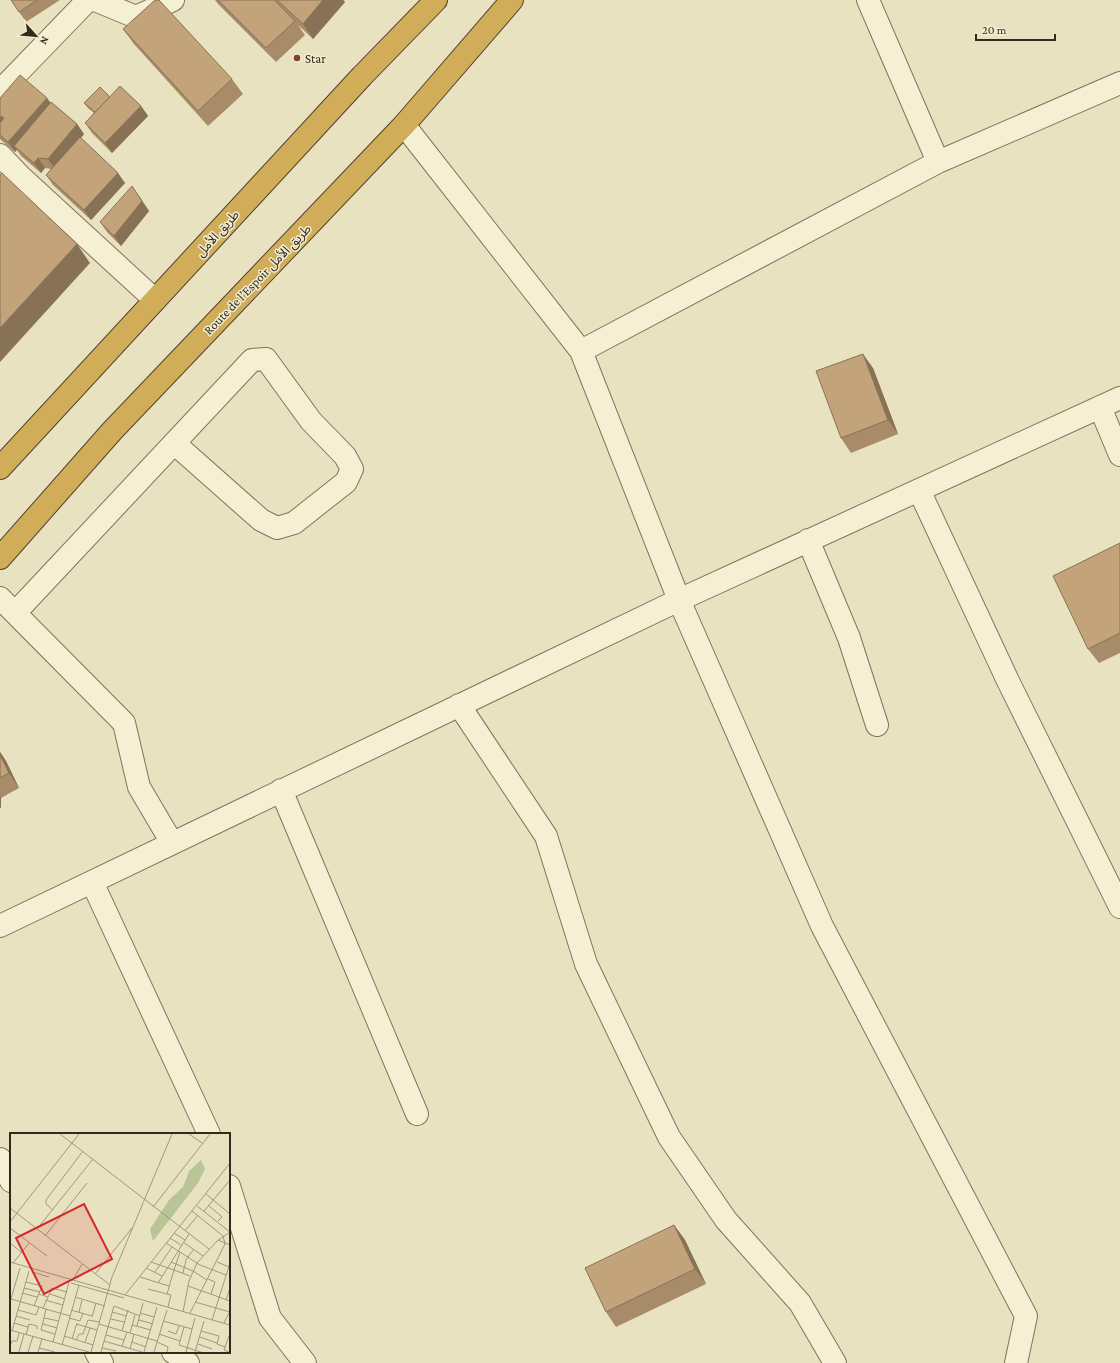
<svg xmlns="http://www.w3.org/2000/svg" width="1120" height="1363" viewBox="0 0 1120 1363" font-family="'Crimson Pro','Noto Sans Arabic',serif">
<rect width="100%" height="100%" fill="#e9e2c1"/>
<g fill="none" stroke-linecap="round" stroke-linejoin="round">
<defs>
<path id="minor" d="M95,0l41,17 37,-17
M868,0l70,162
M0,91l88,-91
M404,125l177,226 98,249 143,326 204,390 -10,47
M0,155l20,21 -20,21
M20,176l135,124
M581,351l357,-189 182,-79
M1100,407l20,48
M919,490l89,191 112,226
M808,540l41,98 28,87
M0,598l124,125 15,64 33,56
M15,613l237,-253 14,-1 45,62 34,35 7,13 -6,13 -52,41 -17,5 -16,-8 -87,-77
M459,705l87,131 40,128 83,173 57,83 74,83 35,60
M281,790l136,324
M92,882l117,252
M0,926l679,-326 441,-202
M0,1159l11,22
M229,1186l41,132 35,45
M96,1352l6,11
M173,1352l15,11"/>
<path id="highway" d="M0,468l362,-392 74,-76
M0,558l112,-127 292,-306 108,-125"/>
</defs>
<use href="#minor" stroke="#80745a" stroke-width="24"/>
<use href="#highway" stroke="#4e422e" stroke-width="24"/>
<use href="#minor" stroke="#f5efd3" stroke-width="22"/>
<use href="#highway" stroke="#d1ad59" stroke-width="22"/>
</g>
<path fill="#a88c69" d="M11,0h49l-34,22z
M215,0h128l2,2 -32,37 -15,-14 7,10 -29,27 -58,-58z
M123,29l109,50 11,15 -35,32 -74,-82z
M0,98h47l3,5 27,21 7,10 -3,4 44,45 -34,37 -38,-35 -7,-10 5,-6 -6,-1 -4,5 -20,-17 -4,-6 -2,2 -14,-12 -1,-1z
M84,103l57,3 7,10 -36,37 -20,-20 -7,-10 9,-10 -6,-5z
M139,196l10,15 -28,35 -14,-14 -7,-10z
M873,368l25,66 -47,19 -10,-15z
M1120,543v110l-21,10 -11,-14z
M0,752l6,9 13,27 -18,10v10h-1z
M674,1225l11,15 21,44 -90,43 -10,-15z"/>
<path fill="#887255" d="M323,0h20l2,2 -32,37 -10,-15z
M47,98l7,10 -40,38 3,4 -2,2 -7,-10z
M141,106l7,10 -36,37 -7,-10z
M1,116l7,10 -8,5v-14z
M77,124l7,10 -29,35 -7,-10z
M38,158l7,10 -4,5 -7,-10z
M118,173l7,10 -34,37 -7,-10z
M132,186l17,25 -28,35 -7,-10z
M77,244l13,19 -90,99v-34z
M863,354l10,14 25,66 -10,-14z
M0,752l6,9 13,27 -10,-15 -9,-18z
M0,796l1,2v10l-1,-2z
M674,1225l11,15 21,44 -11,-15z"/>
<path fill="#c3a37a" stroke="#887255" d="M11,0h26l-18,12z
M155,0h4l73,79 -34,32 -75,-82z
M218,0h56l21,21 -29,27z
M277,0h46l-20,24z
M20,75l27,23 -39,44 -8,-7v-12l4,-5 -3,-2 -1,1v-19z
M120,86l21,20 -36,37 -20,-20z
M100,87l10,10 -15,15 -11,-9z
M51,102l26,22 -29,35 -10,-1 -4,5 -20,-17z
M80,137l38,36 -34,37 -38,-35z
M2,173l75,71 -77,84v-153z
M132,186l10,15 -28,35 -14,-14z
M863,354l25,66 -47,18 -25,-67z
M1120,543v90l-32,16 -35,-73z
M0,755l9,18 -9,5z
M674,1225l21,44 -89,43 -21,-44z"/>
<circle fill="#893c30" stroke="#f1eccf" stroke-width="1.5" cx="297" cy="58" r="4"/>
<g text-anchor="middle" stroke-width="3" stroke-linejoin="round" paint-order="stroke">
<g font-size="13" fill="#312a1d" stroke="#f1eccf" text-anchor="start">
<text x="305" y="63">Star</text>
</g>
<g font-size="13" fill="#312a1d" stroke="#f1eccf">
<text transform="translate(217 233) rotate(-48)" y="5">طريق الأمل</text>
<text transform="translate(257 279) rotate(-46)" y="5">Route de l’Espoir طريق الأمل</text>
</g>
</g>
<g transform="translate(10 1133)">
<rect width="220" height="220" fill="#e9e2c1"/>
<path d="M191,27l4,9 -7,14 -45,58 -3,-12 19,-29 14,-13 6,-16z" fill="#b9c596"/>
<path fill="none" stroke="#9f987f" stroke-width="1" d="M50,1l149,115M179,1l13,9M196,61l24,20M198,72l14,12 -4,4M187,73l33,26M143,74l57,-73M0,75l100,77M43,77l-7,-6v-4l37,-49M194,78l26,-31M0,89l69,-88M0,95l37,28M27,96l56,-70M175,98l13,-16M164,100l11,7M35,103l42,-53M160,105l11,7M208,107l12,5M173,109l20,14M0,110l11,9M156,110l34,22 26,10M170,119l-6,18 16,6M0,129l220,63M141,129l23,8 -7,24M161,129l22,9 14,9M207,129l12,5M3,130l16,-20M136,135l16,8M22,139l17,5M145,139l17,-25M173,140l3,-13 7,-10M85,141l37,-46M130,144l29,9M198,146l7,3 -4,12M63,147l9,-16M16,149l16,4 -8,20M61,150l53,15M148,150l31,-49M178,153l42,15M14,155l16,4M138,156l23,6 -3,12M12,160l15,4M29,161l9,3 -5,11M40,161l15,5M115,162l105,-132M38,164l4,-9 15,4M65,164l30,9M1,166l59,17M35,167l18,5M216,167l4,-12M0,169l10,-34M185,169l35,10M36,176l-2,9 15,3M8,177l18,5 3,-8M61,177l21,6M69,179l3,-12M102,179l14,4M173,179l6,-31 8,-18 20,-22 13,-9M130,180l14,4M180,180l35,-69 -2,-8 -31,-25M6,183l14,4M82,184l4,-14M34,185l-3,12 14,4M59,185l11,3 3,-8M101,186l13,3M129,187l14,4M202,187l18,-57M153,188l29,8M4,190l14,4M214,190l6,-12M33,191l14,4M66,191l21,6M89,191l58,17M122,192l19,5M127,193l6,-23M174,194l-5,18 22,7M0,197l79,22M2,198l17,-60M112,198l6,-21M158,198l8,3 3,-8M191,198l18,5 -2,8 8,3M120,200l5,-18M149,201l21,7M16,202l3,-11 8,2v3M96,202l18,5M54,203l29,9M190,204l17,6M62,206l5,-16M66,207l3,-6h4l5,-14 12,2M94,208l38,11M43,209l16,-60M75,209l5,-14M122,209l14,5M147,209l11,5 -1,5M188,211l14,5M52,212l17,-60M0,213l2,-5h5l2,-8M112,213l5,-14M29,215l16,4M92,215l14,3M120,216l4,-15M9,219l5,-18M18,219l5,-16M28,219l4,-13M81,219l21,-75 60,-143M91,219l13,-46 26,10M134,219l13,-45M144,219l13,-42M176,219l9,-34M185,219l9,-31M219,219l-5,-2 5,-14"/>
<path fill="#d62828" fill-opacity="0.15" stroke="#d62828" stroke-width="2" d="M74,71l28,55 -68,35 -28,-56z"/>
<rect width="220" height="220" fill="none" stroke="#312a1d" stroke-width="2"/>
</g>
<g transform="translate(36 36) rotate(117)" stroke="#f1eccf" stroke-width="3" paint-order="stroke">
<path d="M0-3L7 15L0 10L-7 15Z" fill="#312a1d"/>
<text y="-6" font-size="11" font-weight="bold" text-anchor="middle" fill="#312a1d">N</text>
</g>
<path d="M976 34v6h79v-6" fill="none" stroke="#312a1d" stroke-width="2"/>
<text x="982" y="34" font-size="12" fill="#312a1d" stroke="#f1eccf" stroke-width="3" paint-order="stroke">20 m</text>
</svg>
